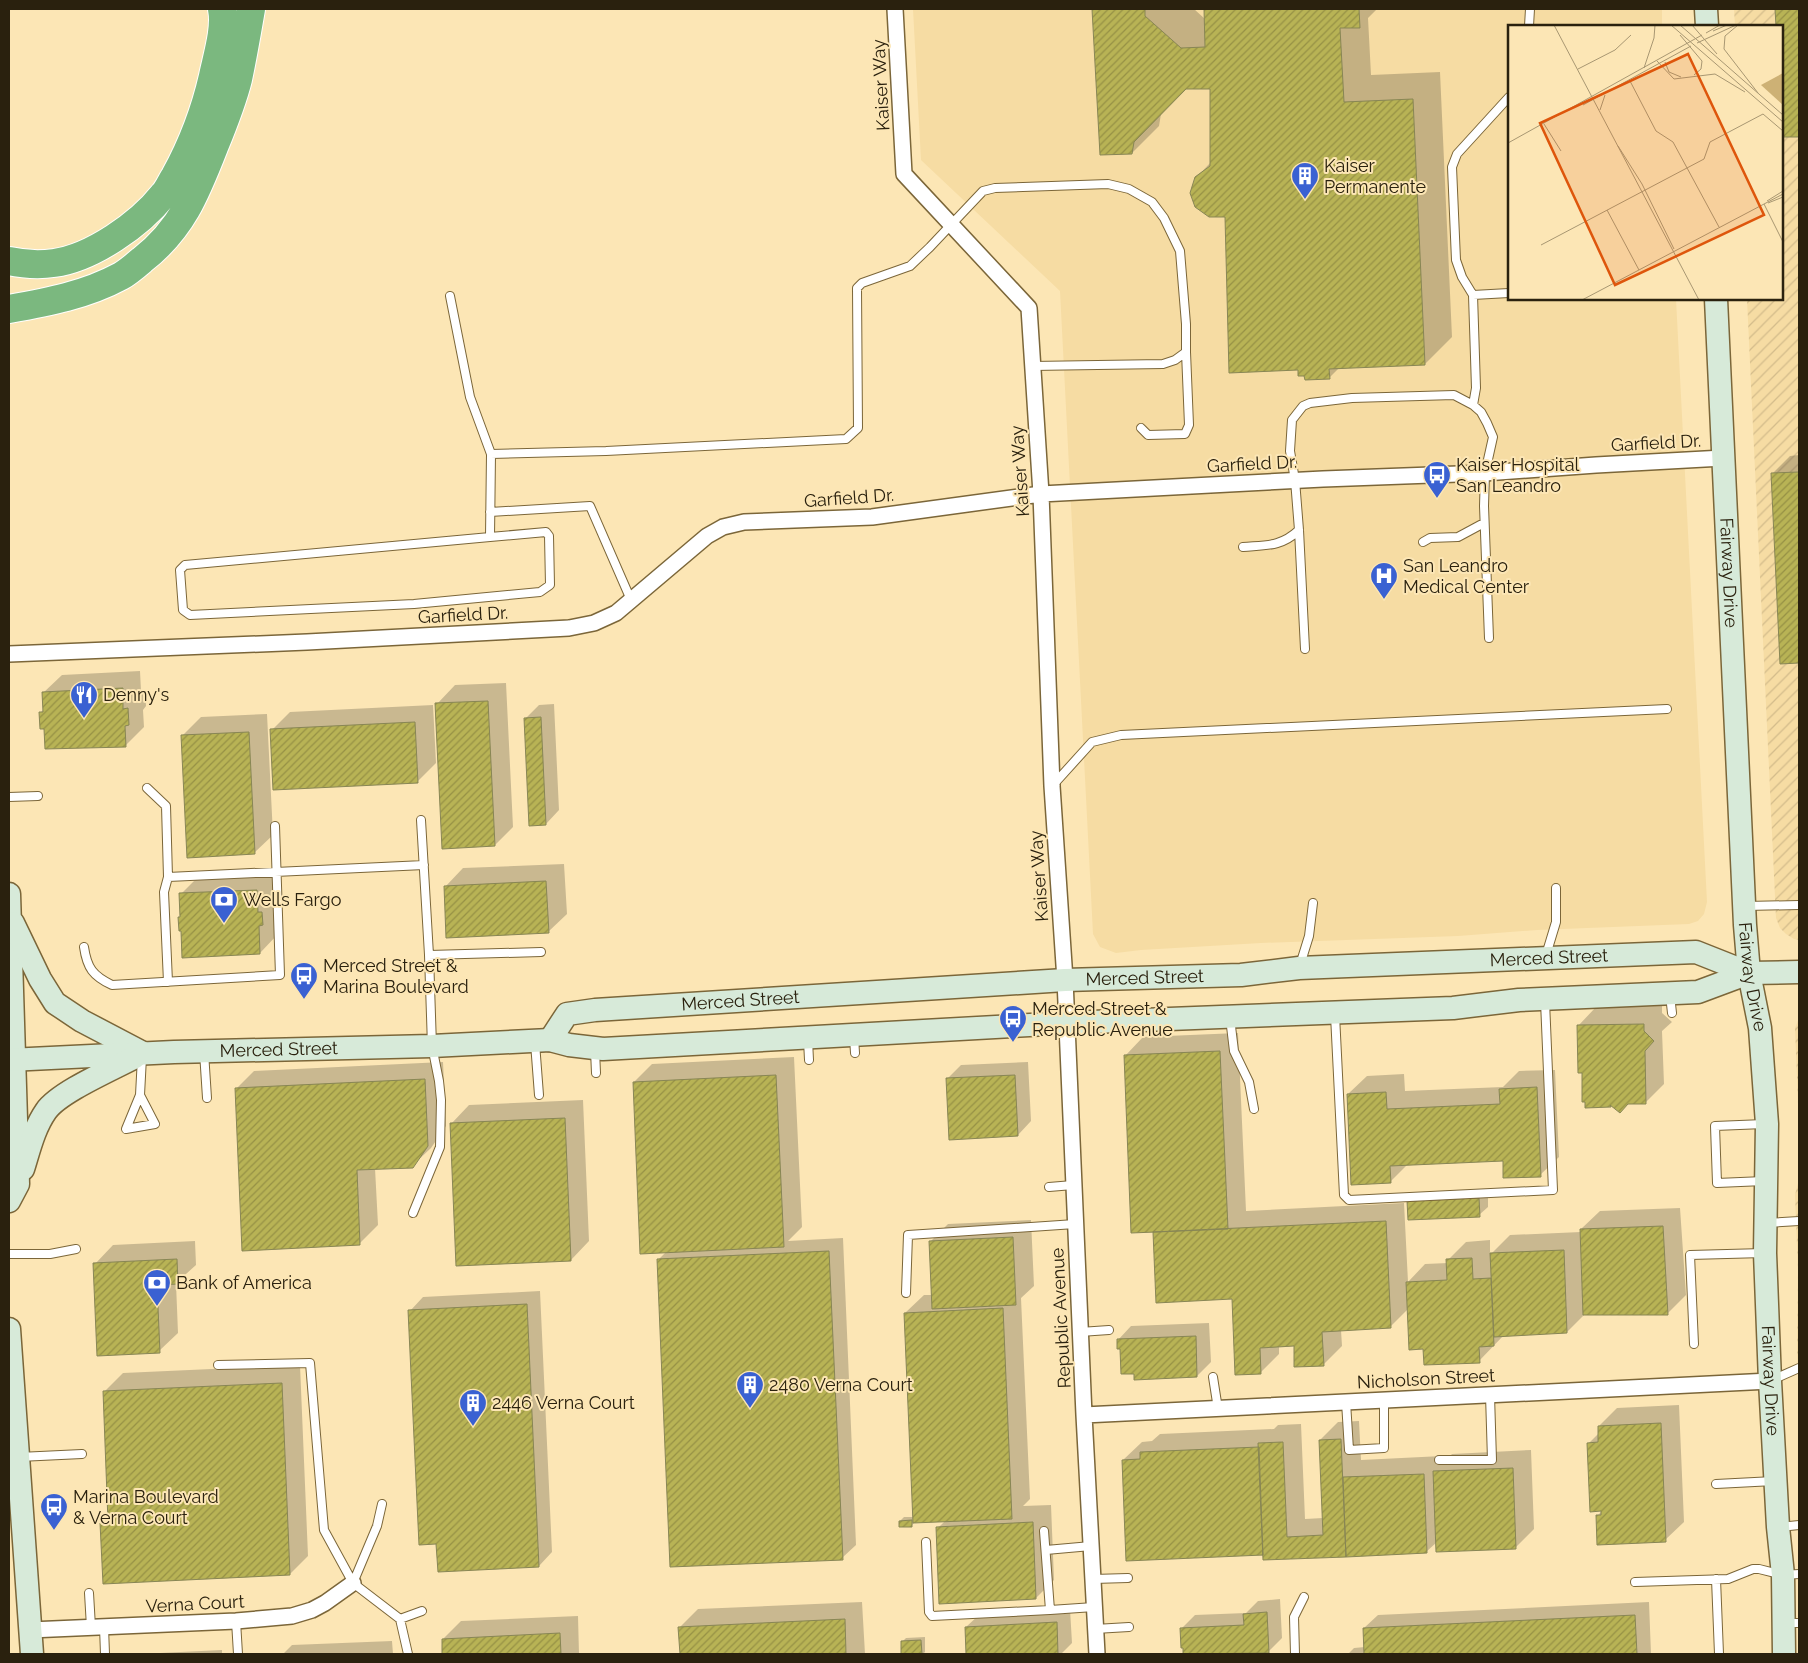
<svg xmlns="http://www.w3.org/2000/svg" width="1808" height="1663" viewBox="0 0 1808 1663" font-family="Raleway,sans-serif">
<defs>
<pattern id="industrial-furrows" width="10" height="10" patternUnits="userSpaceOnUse" patternTransform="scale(1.25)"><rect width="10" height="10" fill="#f6dca3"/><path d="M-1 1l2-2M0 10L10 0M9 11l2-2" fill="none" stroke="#d3bc8b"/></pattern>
<pattern id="building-hatch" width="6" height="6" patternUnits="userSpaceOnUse" patternTransform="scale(1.25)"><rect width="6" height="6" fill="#b8b355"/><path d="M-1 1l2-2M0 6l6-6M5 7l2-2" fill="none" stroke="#969145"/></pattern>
</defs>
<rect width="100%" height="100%" fill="#fce6b5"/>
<path fill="#f6dca3" d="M913,9h749v17h-153v273h167l31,603 -3,12 -6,7 -9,3 -152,6 -79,6 -197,7 -120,7 -25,3 -16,-6 -7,-13 -33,-643 -139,-131z"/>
<path fill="url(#industrial-furrows)" d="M1734,9h65v931l-5,-1 -8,-5 -6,-6 -4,-10 -29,-619h35v-273h-47z
M1799,1018v111l-4,-101z
M1799,1179v209l-2,-37 1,-80 -3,-76z"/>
<path fill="#0003" d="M1093,9h101l11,10v-10h172l-9,9 3,57 69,-3 12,265 -27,27 -86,4 -10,10 -23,-3 -7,-6 -72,-154 -31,-37 15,-16v-75l-25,1 -25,26 -2,12 -27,27 -31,1z
M1777,9h22v126l-16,1 -1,-110h-4z
M1799,455v206l-18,1 -9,-188 18,-18z
M140,671l1,20 4,-1 1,16 -3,4 1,17 -18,18 -86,-32 4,-4 -1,-16 19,-18z
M506,683l7,144 -18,18 -58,-141 18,-19z
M554,704l5,106 -13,14 -21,-105 14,-14z
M433,705l3,58 -19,19 -145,-52 18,-18z
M267,714l6,121 -19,18 -72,-117 19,-19z
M564,864l3,50 -19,18 -103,-45 18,-19z
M275,872l3,62 -18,19 -78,-37 -1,-22 18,-18z
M1662,1006v7l10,9 -10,9 2,53 -19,19 -33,1 -2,2 -27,-34 -5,-46 18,-19z
M1238,1033l8,178 158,-8 4,79 17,-18 23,-1v-3l18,-18 24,-2v15l20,-20 71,-3v-3l19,-18 80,-3 6,87 -18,18 -83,1 -18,18 -63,3 -25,26 -55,-13 -16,-39 -18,18 -49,3 1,16 -19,19 -28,-20 -16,1v8l-18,18 -28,-74 -79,-67 -29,-175 18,-19z
M794,1057l8,170 -14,14 55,-3 13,307 -14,13 -184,-298 9,-9 -33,-169 18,-18z
M443,1062l3,64 -15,22 -19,18 -37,2 3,57 -19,19 -123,-155 18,-18z
M1028,1062l3,59 -13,14 -71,-56 14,-14z
M1555,1070l4,87 -19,18 -36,-16 -96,5 -18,18 -42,-88 19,-18 37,-2 1,17 98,-4 16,-16z
M583,1100l6,141 -18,19 -120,-136 18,-19z
M1488,1190v17l-9,8 -70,-13 8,-9z
M1031,1220l3,66 -13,12 9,201 -7,7 28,-1 3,75 -18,18 -98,-70 7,-7 -30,1 -4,4 -11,-5 4,-4h10l-9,-204 19,-18h8l-2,-53 18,-18z
M195,1241l1,24 -20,18 2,50 -19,18 -64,-87 18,-19z
M540,1291l12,261 -13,14 -101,-24 -28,-231 13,-14z
M1209,1323l2,39 -14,14 -62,-3 -17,-33 13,-14z
M300,1365l8,191 -18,18 -188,-51 7,-8 -5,-123 19,-19z
M1679,1405l5,117 -19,18 -68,-24 6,-6 -14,-67 10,-10v-7l18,-18z
M1359,1421l2,39 81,-4v8l10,-10 79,-4 3,79 -18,18 -79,-5 -11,10 -161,7 -1,-5 -141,-94 19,-18 10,-1 8,-7 114,-5 4,-4 23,-1 4,95 18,-1 -3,-78 18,-18z
M1280,1599l2,39 -14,14 -83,2 -4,-25 14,-14 51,-2 12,-12z
M862,1602l3,52h-184l-1,-27 18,-18z
M1649,1602l2,52h-303l6,-6 11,-1 -1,-19 14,-13z
M1070,1609l2,34 -11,11h-94l-1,-27 14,-13z
M578,1616l1,38h-135l-1,-15 18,-18z
M925,1637v15l-2,2h-20l-1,-12 4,-4z
M392,1641l1,13h-110l9,-9z
M222,1650v4h-83z"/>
<path fill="url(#building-hatch)" stroke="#888655" d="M1092,9h53v7l36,32 24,-1 -1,-38h155l1,19h-20l4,74 69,-3 12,266 -96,4 1,10 -25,1 -1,-4h-6v-6l-69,3 -4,-156h-16l-14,-10 -5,-14 5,-16 15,-11v-77h-24l-52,53 -2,12 -32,1z
M1775,9h24v128h-17v-111h-6z
M1799,472v191l-19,1 -9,-191z
M123,688v21l5,-1 1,17 -4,1 1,21 -81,2 -1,-20h-4l-1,-17h4l-1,-20z
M488,701l7,145 -53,3 -7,-146z
M541,717l5,108 -17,1 -5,-108z
M415,722l3,61 -145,7 -3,-61z
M249,732l6,122 -68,4 -6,-123z
M546,881l3,52 -103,5 -2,-52z
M257,890l1,22h4l1,13 -4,1 1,28 -78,4 -1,-27h-2l-1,-14h2l-1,-24z
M1644,1024v7l10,10 -9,10 1,53h-18l-8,9 -10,-8 1,2 -26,1v-6h-3v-29h-4l-1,-48z
M1220,1051l8,178 -97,4 -7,-178z
M776,1075l8,172 -144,7 -7,-172z
M1015,1075l3,61 -69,4 -3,-62z
M425,1079l3,67 -15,22 -56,2 3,75 -118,6 -7,-163z
M1537,1087l4,90 -38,1v-17l-113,5 1,17 -40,2 -4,-91 39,-2 1,17 113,-5 -1,-15z
M565,1118l6,143 -115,5 -6,-143z
M1479,1198l1,19 -72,3 -1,-19z
M1386,1221l5,107 -69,4 2,34 -30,1v-21l-34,2 1,26 -26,1 -3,-76 -76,4 -3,-71z
M1663,1226l5,89h-85l-3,-86z
M1013,1237l3,68 -84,4 -3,-68z
M1564,1250l3,83 -73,4 -4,-84z
M829,1251l14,309 -173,7 -13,-308z
M1472,1258l1,21 18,-1 3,68 -15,1 1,16 -56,2 -1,-16 -14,1 -3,-68 41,-2 -1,-21z
M177,1259l1,25 -21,1 3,68 -63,3 -4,-93z
M527,1304l12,263 -101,5 -2,-28 -17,1 -11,-235z
M1003,1308l9,211 -99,4 -9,-210z
M1196,1336l1,41 -63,3v-6h-13l-1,-25h-3v-10z
M282,1383l8,192 -187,9 -3,-61 8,-1 -5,-131z
M1661,1423l5,119 -69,3 -1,-30h5v-4l-11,1 -3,-69 11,-1v-16z
M1341,1439l5,118 -83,3 -5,-117 25,-1 4,95 36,-2 -4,-95z
M1259,1447l4,108 -137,6 -4,-101 18,-1v-7z
M1513,1468l3,81 -80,3 -3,-81z
M1424,1474l3,79 -81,4 -3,-80z
M912,1520v7h-13v-6z
M1033,1522l3,77 -97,5 -3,-77z
M1267,1612l2,41 -86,1v-6h-2l-1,-20 64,-3 -1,-11z
M1635,1615l2,39h-273l-1,-26z
M845,1619l1,35h-166l-2,-27z
M1057,1622l1,32h-92l-1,-27z
M560,1633l1,21h-119v-15z
M921,1640l1,14h-21v-13z"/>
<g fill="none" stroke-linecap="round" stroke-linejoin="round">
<defs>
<path id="lane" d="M1529,26l1,-17
M1473,295l36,-2
M450,296l20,101 21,57
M1473,405l3,-17 -3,-93 -11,-18 -6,-17 -4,-93 5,-13 52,-57
M1141,428l7,7 37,-1 4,-9 -3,-73
M490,512l100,-6 41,94
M490,537l56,-5 3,4 1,49 -10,7 -126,12 -224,11 -7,-5 -3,-40 5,-5 305,-28 1,-83 115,-3 240,-12 12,-11 -1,-140 5,-5 48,-17 20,-19 53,-56 12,-3 113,-4 21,5 23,13 12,16 16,33 6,73v28l-11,8 -12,4 -131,2
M1423,542l7,-4 28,-1 26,-14
M1243,547c23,-2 38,0 56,-17
M1305,649l-6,-119 -4,-50 -5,-29 2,-31 11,-14 7,-3 42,-5 102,-3 19,10 8,7 6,11 6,14 -8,36 -1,33 5,132
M1054,784l38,-42 29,-7 546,-26
M147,788l19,18 2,71 -4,15 4,90
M9,797l29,-1
M168,877l256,-12
M1746,906l53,-1
M84,947c3,21 9,29 28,38l168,-10 -5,-149
M429,955l112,-3
M1546,955l10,-33v-34
M1300,965l9,-29 4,-33
M1670,995l2,18
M1335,1015l9,180 5,5 204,-10 -8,-189
M1230,1018l4,33 15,31 5,27
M854,1037l1,16
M808,1040l1,20
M535,1043l4,52
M595,1050l1,23
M204,1052l3,46
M140,1095l15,29 -29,5 14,-34 2,-38
M1764,1181l-47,2 -2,-57 49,-2
M1049,1187l24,-2
M413,1213l27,-66 1,-47 -2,-19 -7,-35 -3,-91 -8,-135
M1766,1223l33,-2
M9,1254h41l26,-5
M906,1293l2,-58 167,-11
M1080,1332l29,-2
M1694,1344l-4,-89 74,-2
M218,1365l92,-2 14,167 29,53 47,36 22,-8
M1213,1377l5,32
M1772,1380l27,-12
M1346,1402l3,48 35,-2v-48
M19,1457l63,-3
M1439,1460h53l-2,-65
M1716,1484l58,-3
M1780,1527l19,-2
M1044,1531l6,79 44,-3
M926,1542l3,70 3,4 118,-6
M1046,1550l45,-4
M1093,1579l35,-1
M1716,1579l3,75
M1635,1582l93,-3 25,-10h6l24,6 16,-1
M353,1583l24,-57 5,-22
M89,1593l2,34
M400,1619l8,35
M236,1621l2,33
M1785,1623h14
M104,1627l1,27
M1095,1629l34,-2
M1295,1654l-1,-37 10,-20"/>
<path id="street" d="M895,9l9,165 125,134 12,186 11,292 13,194 19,435 13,239
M9,654l298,-12 262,-14 25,-5 22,-10 91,-77 16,-9 21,-5 128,-5 169,-23 282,-15 162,-6 111,-8 127,-7
M1084,1415l686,-34
M30,1630l206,-9 56,-5 20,-6 13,-7 28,-20"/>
<g id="secondary">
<path d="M1706,9l1,17"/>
<path id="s1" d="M1716,299l29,626 4,48 11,55 7,96 -2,129 5,128 8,146 5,48 1,79"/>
<path d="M9,894l9,290 -9,17"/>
<path d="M13,923l27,56 15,24 27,18 61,32"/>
<path id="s2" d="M550,1040l17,-26 28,-4 470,-30 176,-5 58,-7 397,-16 53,21"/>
<path id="s3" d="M9,1060l165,-8 258,-6 118,-6 19,5 34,4 463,-26 387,-15 66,-8 179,-8 51,-19 50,-1"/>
<path d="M23,1169c6,-19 11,-41 23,-58 13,-19 67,-42 89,-54"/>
<path d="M9,1329l23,325"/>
</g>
<path id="highway" d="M9,261c14,3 31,4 45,2 38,-5 86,-39 109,-68 5,-5 8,-13 12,-19 17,-31 30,-65 38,-100 4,-19 13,-48 9,-67
M9,309c39,-7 77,-14 112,-33 7,-4 14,-10 21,-16 40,-31 54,-67 72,-113 9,-22 18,-44 24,-68 5,-23 9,-47 13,-70"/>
</defs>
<use href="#lane" stroke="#7b6639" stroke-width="10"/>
<use href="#street" stroke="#7b6639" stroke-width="18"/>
<use href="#secondary" stroke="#7b6639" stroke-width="25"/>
<use href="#highway" stroke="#fff" stroke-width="30"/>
<use href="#lane" stroke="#fff" stroke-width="8"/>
<use href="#street" stroke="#fff" stroke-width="15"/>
<use href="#secondary" stroke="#d7ead9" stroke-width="22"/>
<use href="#highway" stroke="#7bb87f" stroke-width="28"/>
</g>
<defs>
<symbol id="building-pin" viewBox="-11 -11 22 30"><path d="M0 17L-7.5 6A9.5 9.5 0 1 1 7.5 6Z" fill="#3a61d2" stroke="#fce6b5"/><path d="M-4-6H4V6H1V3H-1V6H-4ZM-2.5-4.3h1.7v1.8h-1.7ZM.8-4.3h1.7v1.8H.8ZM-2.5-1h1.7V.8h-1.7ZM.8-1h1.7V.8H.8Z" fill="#fff"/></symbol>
<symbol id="bus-pin" viewBox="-11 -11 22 30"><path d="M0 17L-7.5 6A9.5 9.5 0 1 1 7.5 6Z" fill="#3a61d2" stroke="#fce6b5"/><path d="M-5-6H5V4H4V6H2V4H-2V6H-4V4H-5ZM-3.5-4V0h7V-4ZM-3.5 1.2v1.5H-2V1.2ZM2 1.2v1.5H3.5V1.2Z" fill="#fff"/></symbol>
<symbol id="hospital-pin" viewBox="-11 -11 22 30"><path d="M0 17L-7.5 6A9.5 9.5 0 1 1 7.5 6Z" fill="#3a61d2" stroke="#fce6b5"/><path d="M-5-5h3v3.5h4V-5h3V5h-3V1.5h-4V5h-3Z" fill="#fff"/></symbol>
<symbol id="restaurant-pin" viewBox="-11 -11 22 30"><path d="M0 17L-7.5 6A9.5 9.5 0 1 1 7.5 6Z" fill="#3a61d2" stroke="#fce6b5"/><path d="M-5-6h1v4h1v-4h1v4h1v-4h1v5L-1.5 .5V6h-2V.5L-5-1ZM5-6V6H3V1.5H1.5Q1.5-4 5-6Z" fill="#fff"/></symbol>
<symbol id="bank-pin" viewBox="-11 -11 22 30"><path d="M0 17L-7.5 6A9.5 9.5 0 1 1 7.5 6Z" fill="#3a61d2" stroke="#fce6b5"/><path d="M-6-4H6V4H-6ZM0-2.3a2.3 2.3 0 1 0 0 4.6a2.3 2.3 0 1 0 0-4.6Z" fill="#fff"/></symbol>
</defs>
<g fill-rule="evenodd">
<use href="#building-pin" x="1289" y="160" width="32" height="43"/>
<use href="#bus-pin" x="1421" y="459" width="32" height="43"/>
<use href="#hospital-pin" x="1368" y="560" width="32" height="43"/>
<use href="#restaurant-pin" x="68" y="679" width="32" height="43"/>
<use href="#bank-pin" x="208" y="884" width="32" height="43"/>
<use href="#bus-pin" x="288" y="960" width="32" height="43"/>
<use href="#bus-pin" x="997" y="1003" width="32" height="43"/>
<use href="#bank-pin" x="141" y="1267" width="32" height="43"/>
<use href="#building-pin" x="734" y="1369" width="32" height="43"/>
<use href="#building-pin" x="457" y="1387" width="32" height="43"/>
<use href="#bus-pin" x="38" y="1491" width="32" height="43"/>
</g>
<g text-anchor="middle" stroke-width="4" stroke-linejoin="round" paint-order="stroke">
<g font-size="18" fill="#2a210e" stroke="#fce6b5">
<text transform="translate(881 85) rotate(-93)" y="6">Kaiser Way</text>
<text transform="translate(1656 443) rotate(-3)" y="6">Garfield Dr.</text>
<text transform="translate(1252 464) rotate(-3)" y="6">Garfield Dr.</text>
<text transform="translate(1020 471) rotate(-94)" y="6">Kaiser Way</text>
<text transform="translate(849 498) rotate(-4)" y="6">Garfield Dr.</text>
<text dy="6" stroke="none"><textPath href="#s1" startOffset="274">Fairway Drive</textPath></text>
<text transform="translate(463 615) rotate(-3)" y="6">Garfield Dr.</text>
<text transform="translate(1039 876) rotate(-94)" y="6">Kaiser Way</text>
<text dy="6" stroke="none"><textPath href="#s2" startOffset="1015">Merced Street</textPath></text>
<text dy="6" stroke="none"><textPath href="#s1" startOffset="679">Fairway Drive</textPath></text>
<text dy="6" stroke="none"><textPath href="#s2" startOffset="610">Merced Street</textPath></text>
<text dy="6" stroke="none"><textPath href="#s2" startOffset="205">Merced Street</textPath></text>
<text dy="6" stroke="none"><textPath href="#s3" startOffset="270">Merced Street</textPath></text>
<text transform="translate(1061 1318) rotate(-93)" y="6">Republic Avenue</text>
<text transform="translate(1426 1379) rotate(-3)" y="6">Nicholson Street</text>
<text dy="6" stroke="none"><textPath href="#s1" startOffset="1084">Fairway Drive</textPath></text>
<text transform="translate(195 1604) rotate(-3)" y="6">Verna Court</text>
</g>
<g font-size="18" fill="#2a210e" stroke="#fce6b5" text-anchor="start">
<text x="1324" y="172">Kaiser<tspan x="1324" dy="21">Permanente</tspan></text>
<text x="1456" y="471">Kaiser Hospital<tspan x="1456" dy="21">San Leandro</tspan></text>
<text x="1403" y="572">San Leandro<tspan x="1403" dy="21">Medical Center</tspan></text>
<text x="103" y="701">Denny's</text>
<text x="243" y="906">Wells Fargo</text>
<text x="323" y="972">Merced Street &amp;<tspan x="323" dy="21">Marina Boulevard</tspan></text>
<text x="1032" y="1015">Merced Street &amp;<tspan x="1032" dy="21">Republic Avenue</tspan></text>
<text x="176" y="1289">Bank of America</text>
<text x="769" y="1391">2480 Verna Court</text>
<text x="492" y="1409">2446 Verna Court</text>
<text x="73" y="1503">Marina Boulevard<tspan x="73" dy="21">&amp; Verna Court</tspan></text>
</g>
</g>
<g transform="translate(1508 25)">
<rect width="275" height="275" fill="#fce6b5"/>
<path d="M275,48v32l-22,-20z" fill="#cdb175"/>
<path fill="none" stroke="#a89772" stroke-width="1" d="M46,0l145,275M163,0l112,97M172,0l103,90M184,0l25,29M230,0l-13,11 -1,13 34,44M205,6l14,-6M198,8l14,-8M172,10l22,26 -1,8 -7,6M189,18l39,-18M149,36l17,18 41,-5 30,18M157,37l4,10 12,5M136,43l10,-30 1,-13M70,44l37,-19 16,-15M122,56l26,50 17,11 46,85M75,80l108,-59M92,85l5,-15M36,99l17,27M0,118l194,-108M110,121l24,38 32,65M259,176l16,-10M260,178l15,-6M256,179l19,38M99,185l32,60M33,220l163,-86 6,-17 53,-28 20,17M74,275l201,-106"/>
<path fill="#de560c" fill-opacity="0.15" stroke="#de560c" stroke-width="2.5" d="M180,29l76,161 -149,70 -75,-162z"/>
<rect width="275" height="275" fill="none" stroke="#2a210e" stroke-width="2.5"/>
</g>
<rect width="1808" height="1663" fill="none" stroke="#2a210e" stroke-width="20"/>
</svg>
